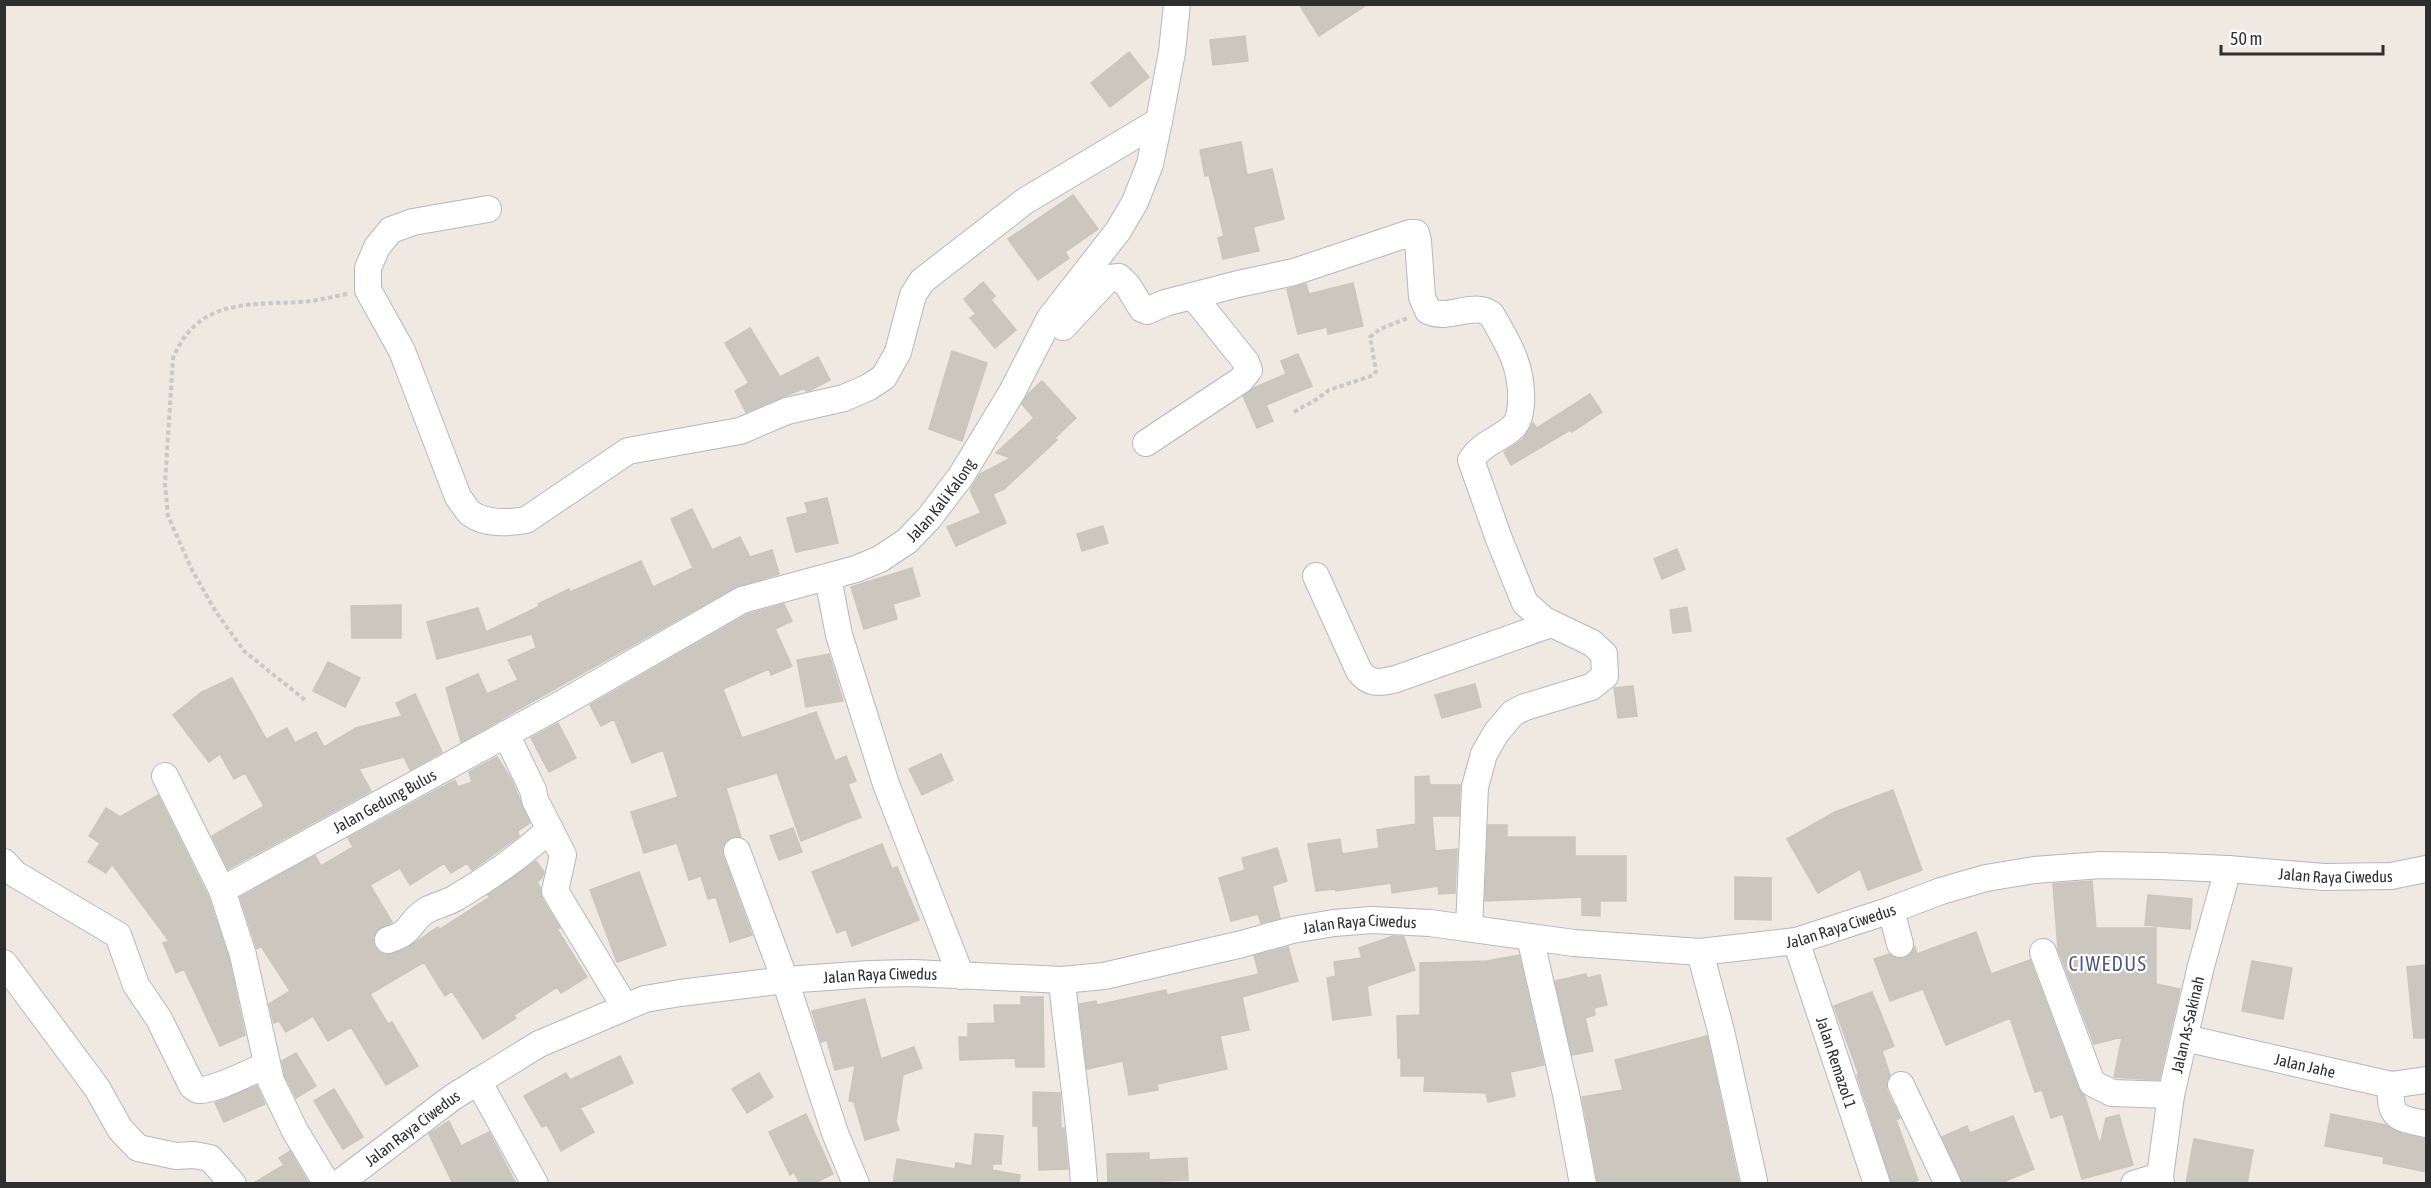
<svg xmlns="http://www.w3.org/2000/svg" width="2431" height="1188" viewBox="0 0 2431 1188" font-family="'Asap Condensed',sans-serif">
<rect width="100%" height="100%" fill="#efe9e1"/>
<path fill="#cbc7bf" stroke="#cbc5ba" stroke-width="1.5" d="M1299,4h69l-49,32z
M1245,36l3,25 -35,4 -3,-25z
M1129,52l20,25 -39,30 -19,-24z
M1241,142l6,33 25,-6 12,50 -31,8 6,24 -36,8 -5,-21 6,-2 -15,-61 -4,1 -5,-26z
M1073,195l25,34 -33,23 4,6 -31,22 -30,-41z
M983,282l12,14 -4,4 25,30 -21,18 -25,-30 6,-4 -12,-15z
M1353,283l10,43 -35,8 -1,-7 -29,7 -11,-45 19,-5 3,10z
M750,328l30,49 38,-20 12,23 -21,11h-3l-1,-3 -59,24 -11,-21 14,-8 -24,-40z
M952,351l35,12 -25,78 -33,-12z
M1298,354l14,32 -46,19 7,16 -16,7 -14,-32 11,-8 32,-14 -5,-13z
M1042,381l34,37 -21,20 2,2 -53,49 -11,5 13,29 -50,23 -9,-19 34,-14 -11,-23 10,-16 31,-16 -15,-5 38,-35 -12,-14 6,-10z
M1590,394l12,18 -30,20 -2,-2 -59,35 -7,-13 18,-12 11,-17 4,5z
M827,498l11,45 -42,9 -9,-34 21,-5 -3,-10z
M692,509l20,41 28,-13 10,20 22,-7 7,24 -44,13 -274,155 -15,-54 32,-14 9,20 31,-14 -10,-20 28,-12 -4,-14 -95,25 -10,-37 51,-14 8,24 54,-26 -2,-2 31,-15 1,3 71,-31 12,26 40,-19 -22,-49z
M1103,526l5,17 -26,8 -5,-17z
M1677,549l8,20 -23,10 -8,-20z
M912,568l8,28 -27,8 4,15 -33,10 -13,-42z
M784,604l8,17 -17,8 17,37 -21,9 -2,-6 -46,20 19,49 74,-26 19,49 11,-5 10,25 -8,3 13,33 -60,24 -24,-68 -51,15 15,49h-9l-6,4 -4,7 1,8 29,79 -22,7 -14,-45 -8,2 -7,-23 -12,4 -12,-37 -33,10 -13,-41 47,-15 -15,-47 -31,13 -18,-44 -13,7 -11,-21 158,-91z
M401,605v33h-49l-1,-32z
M1687,607l4,24 -18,2 -3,-23z
M829,654l14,47 -37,6 -9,-47z
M328,662l32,16 -15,29 -32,-16z
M232,678l33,59 2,2 20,-11 8,15 21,-11 8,15 32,-19 46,-12 -6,-13 19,-9 27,58 -32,18 -6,-13 -45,12 12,22 -143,78 -16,-33 52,-30 -19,-33 -11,6 -14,-25 -11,8 -36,-47 29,-23z
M1475,684l6,23 -39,11 -7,-23z
M1633,686l4,30 -19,2 -4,-30z
M558,723l18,35 -27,14 -18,-34z
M941,754l12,26 -31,15 -13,-26z
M497,757l14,22 19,44 -12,8 1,5 -47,34 -5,-7 -16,10 -7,-10 -34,22 -10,-17 -30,17 22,37 -16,9 -3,7 1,8 5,6 7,3 18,-5 34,-23 1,3 51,-33 -2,-2 48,-34 8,11 -2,6 -5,4 3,5 2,12 18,29 -3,1 30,48 -26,16 -4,-6 -43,28 2,3 -33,21 -31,-48 -7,5 -21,-34 -54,32 18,30 4,-2 26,44 -32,19 -35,-58 -23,14 -15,-25 -27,16 -7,-11 -5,2 -5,-19 21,-13 -29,-45 -4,3 -17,-52 75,-41 6,10 32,-19 -5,-9 107,-58 3,7 14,-5 -3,-10z
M1429,776v7l3,2h28l-1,31h-27l3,35 22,-2 -2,44 -16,1 -1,-8 -46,7 -1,-10 -55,8 -1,-2 -19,2 -8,-47 32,-5 2,15 37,-6 -2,-18 39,-6 -1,-47z
M1893,790l29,80 -54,20 -8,-21 -42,24 -31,-54 48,-27z
M158,795l50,101 21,63 16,76 -25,11 -36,-77 -8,4 -13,-30 6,-2 -57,-77 -6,9 -18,-11 12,-19 -11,-7 17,-28 14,9z
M1488,825h19v12h68v19h51v45h-26v15l-18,-1v-18l-97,4z
M793,828l9,24 -23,8 -9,-24z
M882,844l10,25 5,-2 22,53 -67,26 -6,-17 -9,4 -25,-61z
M1277,848l10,33 -15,5 8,32 -19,5 -3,-9 -27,7 -12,-43 26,-8 -3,-12z
M639,872l27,73 -49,17 -27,-72z
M1735,877l36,1v42l-36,-1z
M2092,881l4,47h60v56l24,5 -21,91 -45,-3 8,-40 -28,7 -36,-95 -5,-65z
M2148,895l44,4 -2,30 -45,-4z
M1976,932l15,42 39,-14 48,128 7,9 15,48 6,-27 13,-3 14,50 -51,14 -19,-65 -12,4 -9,-28 -7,2 -25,-74 -64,27 -23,-56 -33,12 -16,-42 15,-5 7,4 7,1 8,-5 4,-7 2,7z
M1393,936l11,1 11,33 -48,16 4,29 -38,5 -6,-42 9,-2 -2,-14 28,-4 -3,-10z
M1288,947l10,34 -56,16 7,33 -29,6 7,33 -70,15 1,6 -29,5 -6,-34 -36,8 -8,-65 17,-3 1,4 69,-15 1,5 92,-21 -5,-18z
M1519,955l25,110 -34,7 5,24 -27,6 -2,-9 -62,-2 1,-15h-24v-18h-3l-1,-42 23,-1v-52l67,-2z
M2252,961l40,7 -9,51 -41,-8z
M2427,965v73h-13l-7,-71z
M1586,974l1,4 13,-3 7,30 -13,3 1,7 -10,3 8,33 -21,4 -17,-74z
M1872,992l22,54 -12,5 8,24 -4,8 1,8 13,27 -4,2 22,60 -10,4h-16l-35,-109h2l-25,-69z
M1021,997h22l1,70h-28l-1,-9 -55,2 -1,-23h9v-13l27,-1 -1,-18h27z
M865,999l16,60 33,-12 8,21 -19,7 -7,47 3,8 -34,10 -11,-38 -5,-1 6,-36 -20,5 -8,-30 -6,2 -9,-31z
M1707,1036l32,148h-141l-16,-87 41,-7 -8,-30z
M296,1053l20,33 -20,12 -11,-22 -3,-15z
M620,1056l13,27 -53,25 14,24 -33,19 -14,-26 -5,2 -18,-31 42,-23 4,7z
M759,1073l14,24 -26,16 -15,-24z
M257,1086l8,18 -41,18 -9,-19z
M334,1089l29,48 -20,12 -29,-48z
M1033,1092l27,1 1,36 3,-1 4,41 -29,1 -1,-44h-5z
M806,1114l27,60 -20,10h-13l-6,-12 -4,3 -21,-43z
M2331,1114l55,11 17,9 24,5v33l-44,-9 1,-6 -59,-11z
M2013,1116l21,53 -35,15h-36l-21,-47 25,-11 3,7z
M449,1121l12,25 28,-14 27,52h-63l-24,-50z
M975,1134l28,2 -2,28h-8l-1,6 28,5 -1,9h-126l4,-25 58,10 1,-6 16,3z
M2194,1139l59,11 -6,34h-61z
M290,1151l19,33h-57l32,-19 -5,-7z
M1149,1153v7l38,-2 1,22 -26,1v3h-54l-1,-30z"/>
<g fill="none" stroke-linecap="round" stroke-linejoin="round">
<defs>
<g id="minor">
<path d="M488,209l-75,13 -22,8 -14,17 -9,21v22l34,61 56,146c4,5 8,12 12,16 16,12 38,10 56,7l102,-69 112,-20 47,-20 57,-13 25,-11 15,-10 14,-25 15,-57 9,-14 103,-80 134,-80"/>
<path d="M1063,327l46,-49 10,-1 9,9 14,23 5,2 18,-8 73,-19 56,-12 116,-39h6l2,8 4,56 6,14c22,10 44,-10 63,3 18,31 32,53 30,90 -1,10 -2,18 -10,25 -15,12 -28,14 -40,31l28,79 26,64 19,17 48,23 12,11 1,22 -14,11 -66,20 -12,6 -17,20 -12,21 -9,33 -6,141"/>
<path d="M1146,443l95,-63 8,-10 -3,-8 -53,-66"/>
<path d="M1316,576l43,95c11,14 20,12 37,8l155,-55"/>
<path d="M828,578l11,57 47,149 75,192"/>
<path d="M506,734l27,56 2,10 28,55 -8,36 70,116"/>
<path d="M165,776l57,114"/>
<path d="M737,851l48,129 50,153 21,51"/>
<path d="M4,862l11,12 103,61 18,50 23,34 33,67c3,2 4,4 8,4 16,0 52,-19 67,-25"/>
<path d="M1891,910l9,34"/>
<path d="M1530,937l36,157 17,90"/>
<path d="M388,940c27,-8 20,-19 39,-30 9,-5 21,-7 30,-13 32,-19 65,-42 93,-68"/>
<path id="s1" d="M1796,941l81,243"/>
<path d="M1700,952l21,79 33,150"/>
<path d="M2043,952l49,131 20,10 59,2"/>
<path d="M4,963l93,125 23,41 18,19 38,8 18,-1 16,3 23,26"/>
<path d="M1062,980c6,68 18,135 22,204"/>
<path id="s2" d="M2185,1038l206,47 35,-5"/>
<path d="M478,1081l57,103"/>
<path d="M1901,1085l47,99"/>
<path d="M2391,1085c-2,33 6,33 35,39"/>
<path id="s3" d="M327,1184l-32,-53 -24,-50 -28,-126 -21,-65 341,-187 179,-103 114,-31 24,-10 27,-18 22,-23 32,-42 51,-84 38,-74 68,-87 17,-29 15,-38 9,-43 13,-69 5,-48"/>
<path id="s4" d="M338,1184l115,-87 86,-53 106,-45 35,-6 105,-13 85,-6 43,-1 149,7 42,-4 138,-32 50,-14 42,-7 38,-3 58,3 144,20 126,9 96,-11 95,-31 50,-19 45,-13 48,-8 67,-5 59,1 68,3 96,8 67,-1 35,-7"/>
<path d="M2134,1184l26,-8"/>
<path id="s5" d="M2161,1184l-1,-8 11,-81 30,-129 27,-97"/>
</g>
</defs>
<use href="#minor" stroke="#b4b7c1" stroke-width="28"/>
<path stroke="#c9c9c9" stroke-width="4" stroke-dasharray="4.5 3" stroke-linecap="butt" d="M1294,412l23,-13 12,-9 45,-15 2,-4 -6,-34 10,-8 28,-11
M305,700l-61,-49 -28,-39 -24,-42 -24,-54 -3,-32 8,-126c25,-59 73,-53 127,-56 16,-1 31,-5 47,-8"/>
<use href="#minor" stroke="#fff" stroke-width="26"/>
</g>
<g text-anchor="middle" stroke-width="4.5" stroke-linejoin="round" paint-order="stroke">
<g font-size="16" fill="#2e2e2e" stroke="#fff">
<text dy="6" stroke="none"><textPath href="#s3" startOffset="1140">Jalan Kali Kalong</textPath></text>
<text dy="6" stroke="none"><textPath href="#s3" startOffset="500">Jalan Gedung Bulus</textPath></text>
<text dy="6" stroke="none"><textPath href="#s4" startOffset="2073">Jalan Raya Ciwedus</textPath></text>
<text dy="6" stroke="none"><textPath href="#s4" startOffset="1569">Jalan Raya Ciwedus</textPath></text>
<text dy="6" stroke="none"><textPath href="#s4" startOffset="1083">Jalan Raya Ciwedus</textPath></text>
<text dy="6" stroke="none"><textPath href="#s4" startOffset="597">Jalan Raya Ciwedus</textPath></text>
<text dy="6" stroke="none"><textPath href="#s5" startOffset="162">Jalan As-Sakinah</textPath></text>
<text dy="6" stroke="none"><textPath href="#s1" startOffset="128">Jalan Remazol 1</textPath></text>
<text dy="6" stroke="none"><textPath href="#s2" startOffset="123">Jalan Jahe</textPath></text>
<text dy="6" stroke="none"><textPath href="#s4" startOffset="93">Jalan Raya Ciwedus</textPath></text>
</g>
<g font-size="20" letter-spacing="1.5" fill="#4d5680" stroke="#fff">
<text x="2108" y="971">CIWEDUS</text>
</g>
</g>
<rect width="2431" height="1188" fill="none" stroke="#2e2e2e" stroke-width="12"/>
<path d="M2221 45v9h162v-9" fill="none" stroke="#2e2e2e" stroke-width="3"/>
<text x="2230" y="45" font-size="18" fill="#2e2e2e" stroke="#ffffff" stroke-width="4.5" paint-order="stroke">50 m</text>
</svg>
